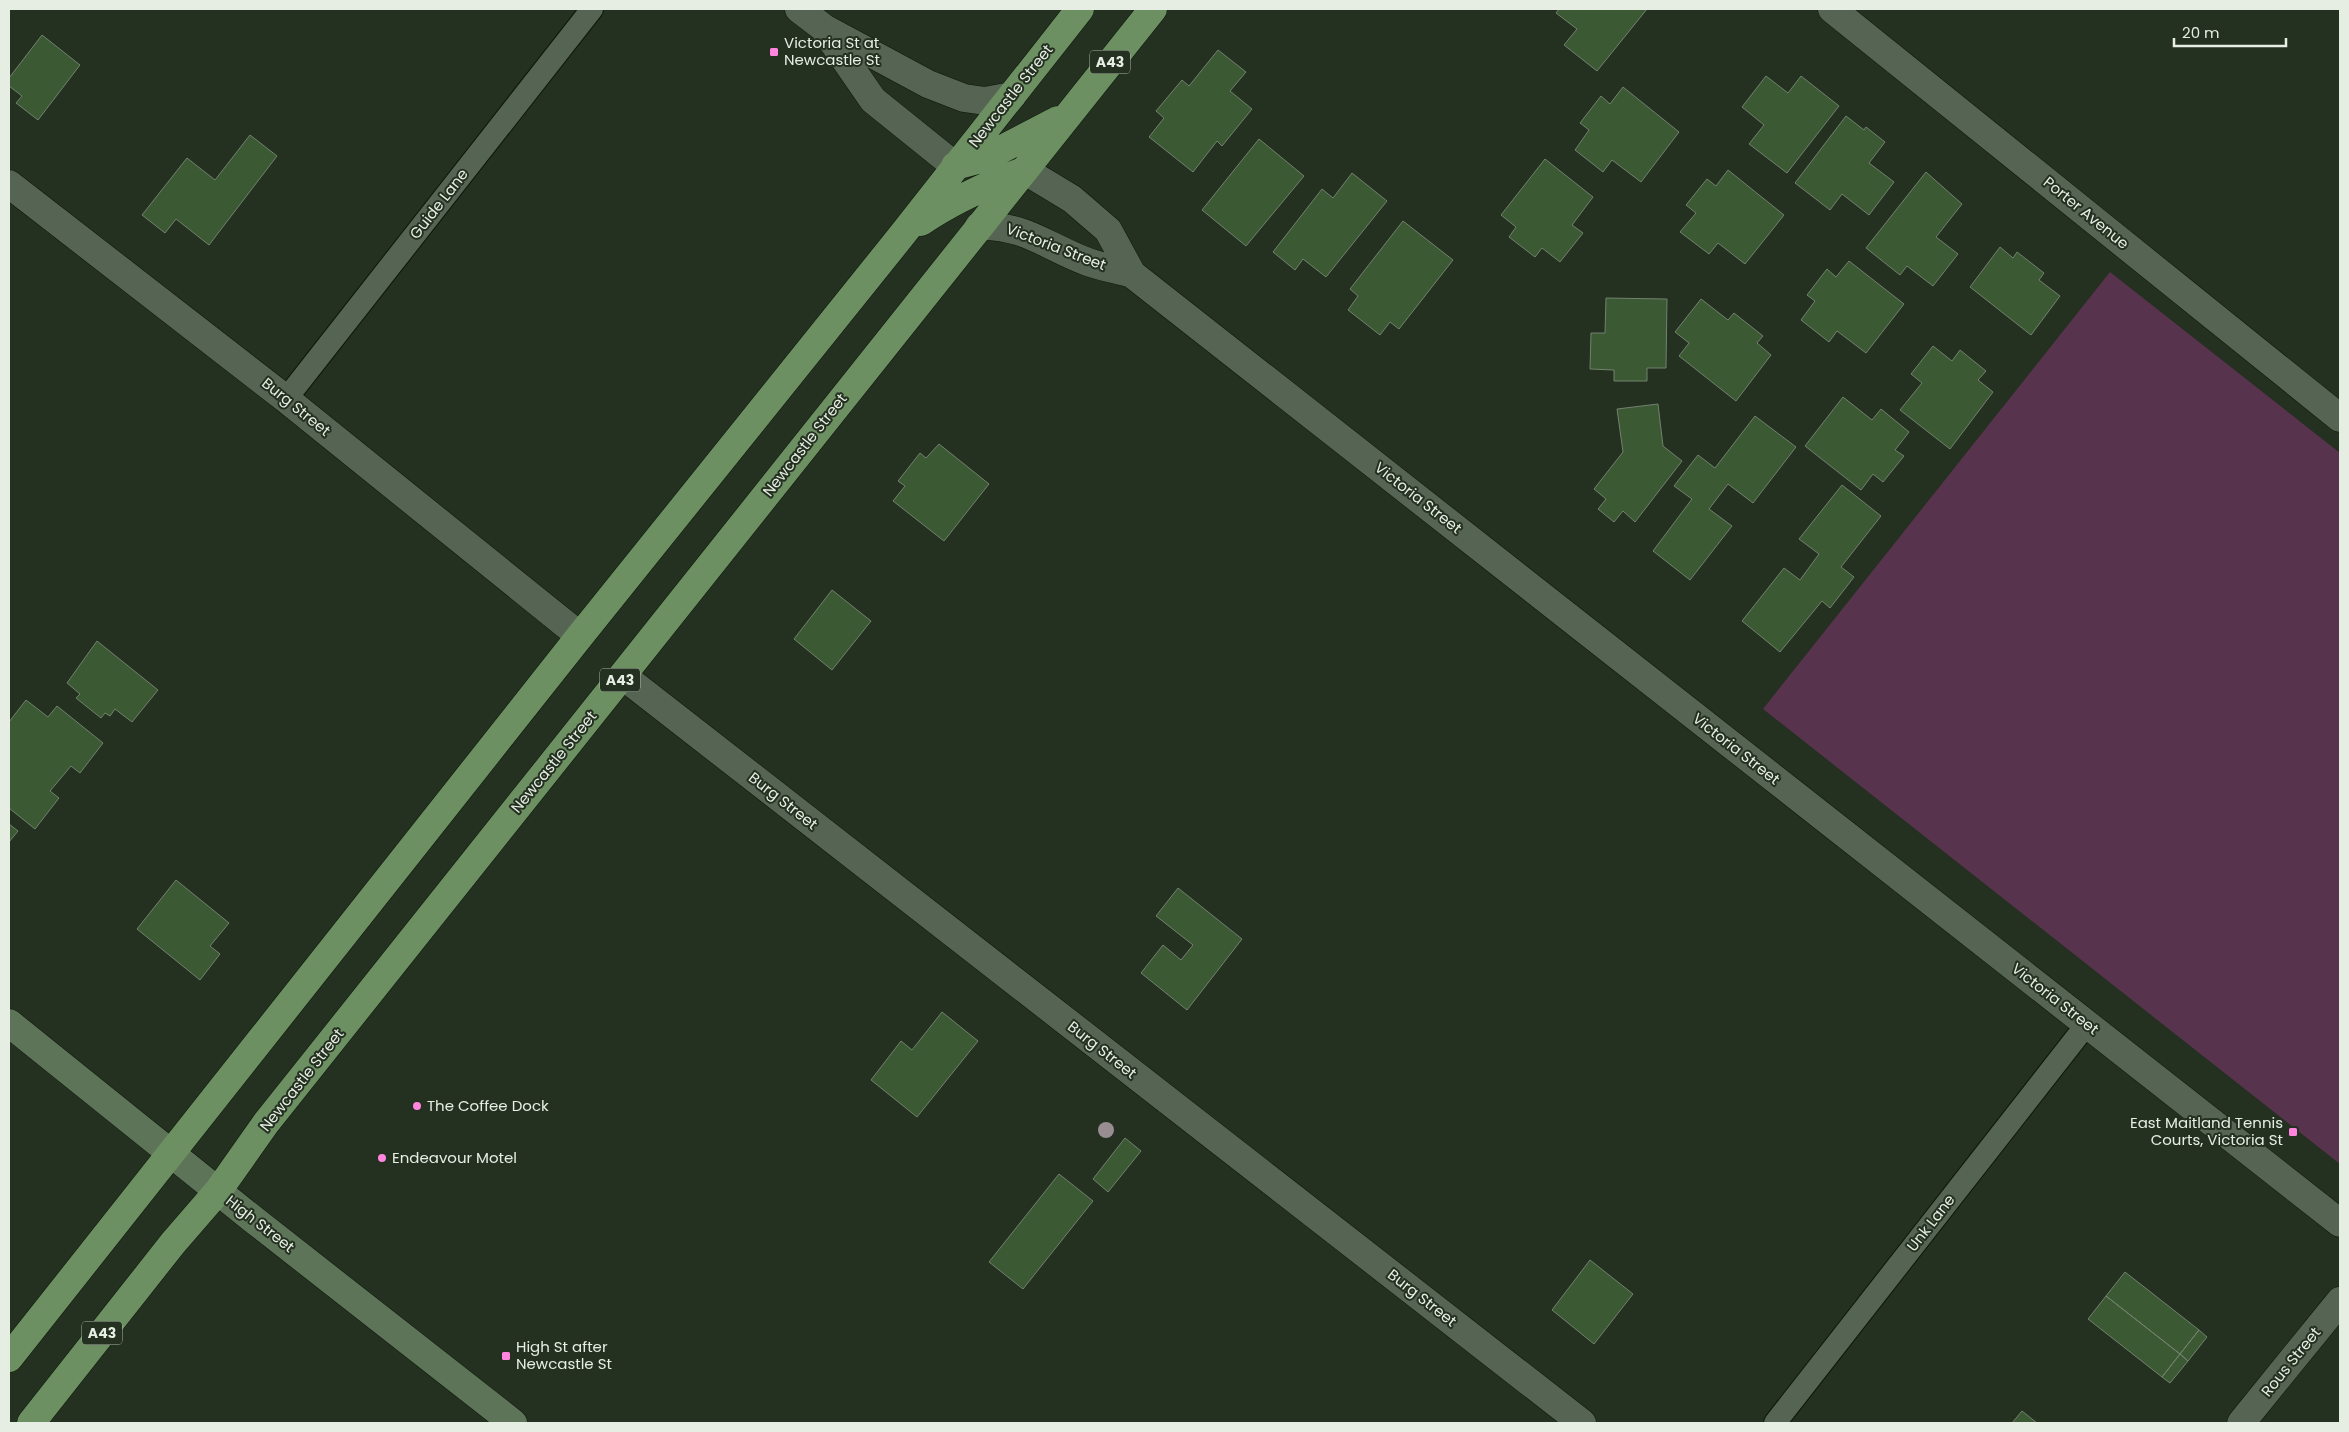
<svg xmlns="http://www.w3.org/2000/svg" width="2349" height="1432" viewBox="0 0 2349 1432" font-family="Poppins,sans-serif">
<rect width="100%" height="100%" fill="#243020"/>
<path fill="#58334d" d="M2110,272l230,181v711l-577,-455z"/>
<path fill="#3b5a34" stroke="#73816f" d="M1559,9h88l-50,62 -33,-26 13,-16 -21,-16z
M42,35l38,30 -42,55 -22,-17 6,-7 -13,-10v-8z
M1218,50l28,22 -16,19 22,18 -30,37 -5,-5 -24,31 -44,-35 15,-19 -8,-7 26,-31 7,6z
M1766,76l22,17 13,-17 38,30 -52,67 -38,-29 15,-19 -22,-18z
M1623,87l56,45 -38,50 -29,-22 -9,12 -28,-22 14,-20 -9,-7 21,-27 9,8z
M1846,116l18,14 2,-3 19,15 -16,21 25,19 -25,33 -27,-21 -12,16 -35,-27z
M250,135l27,21 -68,89 -33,-26 -11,14 -23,-18 45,-57 28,22z
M1259,139l45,37 -58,70 -44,-36z
M1545,159l48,38 -21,28 11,8 -23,29 -18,-14 -7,9 -26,-20 7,-10 -15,-12z
M1728,170l56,45 -39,49 -27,-21 -9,11 -29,-22 16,-19 -10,-8 21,-26 9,7z
M1926,172l36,32 -26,33 22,17 -25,32 -26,-20 -7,9 -34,-27z
M1352,173l35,28 -61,76 -23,-18 -8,11 -22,-18 49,-63 11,9z
M1403,221l50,39 -54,69 -9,-7 -10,13 -32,-25 10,-14 -8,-7z
M2000,247l13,11 4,-6 27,21 -5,7 21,16 -29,39 -61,-48z
M1849,261l55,43 -38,49 -29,-22 -8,11 -28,-22 14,-19 -8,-6 20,-26 9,8z
M1606,298l61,1 -1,69h-19v13h-33v-11l-24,-1 1,-36h14z
M1701,299l27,21 6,-7 29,23 -6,7 14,12 -35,46 -57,-45 10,-13 -14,-11z
M1933,346l19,15 8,-11 26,21 -8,9 15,12 -43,57 -50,-39 22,-27 -11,-9z
M1843,397l29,23 9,-11 28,23 -14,18 9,6 -21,26 -10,-8 -12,16 -56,-44z
M1658,404l5,42 19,15 -47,61 -12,-11 -9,11 -16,-13 8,-10 -12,-10 29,-37 -6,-43z
M1755,416l41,31 -43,56 -25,-19 -19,25 23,17 -42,54 -37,-29 39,-52 -18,-13 24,-31 17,13z
M939,444l50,40 -45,57 -51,-40 12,-15 -7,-5 22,-28 6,5z
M1842,485l39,31 -40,51 13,10 -24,31 -8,-7 -42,51 -38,-31 42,-53 16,12 19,-26 -20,-15z
M832,590l39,31 -39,49 -38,-31z
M97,641l61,49 -26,32 -17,-13 -5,7 -5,-3 -4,5 -25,-20 4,-4 -13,-11z
M26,700l22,17 9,-11 46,37 -23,30 -9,-7 -21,25 9,7 -24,31 -26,-21v-86z
M9,824l9,7 -9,11z
M176,880l53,43 -19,23 10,8 -20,26 -63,-51z
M1178,888l64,51 -55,71 -46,-37 22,-28 18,15 12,-15 -37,-29z
M942,1012l36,29 -61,76 -46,-37 30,-39 11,9z
M1125,1138l16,13 -33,41 -15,-13z
M1059,1174l34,27 -70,88 -34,-27z
M1590,1260l43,34 -39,50 -42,-34z
M2125,1272l74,58 -19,24 -74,-58z
M2106,1296l74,58 -18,23 -74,-58z
M2199,1330l8,7 -19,24 -8,-7z
M2180,1354l8,7 -18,22 -8,-6z
M2022,1411l15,12h-25z"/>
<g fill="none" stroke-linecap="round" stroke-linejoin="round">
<defs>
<path id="service" d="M286,399l306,-390
M1775,1423l312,-399"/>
<path id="minor" d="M799,9l25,19 104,56 36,14 21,3 27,-5
M1832,9l508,409
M826,32l47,68 82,66
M1024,170l48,29 36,31 24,44
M9,184l277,215 294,237
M979,226c47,-1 68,21 109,36 14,5 30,8 44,12l1208,949
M623,676l959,747
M2241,1423l99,-122"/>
<path id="secondary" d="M9,1023l245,197 259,203"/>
<path id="trunk" d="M955,166l30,-8 73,-38
M921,222c32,-22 66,-37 102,-51
M9,1358l571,-722 322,-401 178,-226
M31,1423l142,-180 45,-52 48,-68 887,-1114"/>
</defs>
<use href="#service" stroke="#0c170a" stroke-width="24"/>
<use href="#minor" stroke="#0c170a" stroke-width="29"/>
<use href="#secondary" stroke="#0c170a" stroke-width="29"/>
<use href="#trunk" stroke="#0c170a" stroke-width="29"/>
<use href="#service" stroke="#566453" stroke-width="22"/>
<use href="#minor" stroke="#566453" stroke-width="28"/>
<use href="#secondary" stroke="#5e7459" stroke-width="28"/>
<use href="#trunk" stroke="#6c9062" stroke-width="28"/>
</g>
<circle fill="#988d90" cx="1106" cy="1130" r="8"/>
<g fill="#ff85de" stroke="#243020" stroke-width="2">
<rect x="769" y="47" width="10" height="10" rx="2.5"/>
<circle cx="417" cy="1106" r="5"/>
<rect x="2288" y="1127" width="10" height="10" rx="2.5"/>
<circle cx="382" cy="1158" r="5"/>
<rect x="501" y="1351" width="10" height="10" rx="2.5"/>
</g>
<g text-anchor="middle" stroke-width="4" stroke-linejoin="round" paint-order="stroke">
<g fill="#243020" stroke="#acb5a9" stroke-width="1">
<rect x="1090" y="50.5" width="40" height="23" rx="4"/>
<rect x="600" y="668.5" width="40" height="23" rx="4"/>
<rect x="82" y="1321.5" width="40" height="23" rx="4"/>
</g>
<g font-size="14" font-weight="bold" fill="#e6eee4">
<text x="1110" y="67">A43</text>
<text x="620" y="685">A43</text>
<text x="102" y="1338">A43</text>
</g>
<g font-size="15" fill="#e6eee4" stroke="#243020" text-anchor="start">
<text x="784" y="48">Victoria St at<tspan x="784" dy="17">Newcastle St</tspan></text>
<text x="427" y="1111">The Coffee Dock</text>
<text x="2283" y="1128" text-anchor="end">East Maitland Tennis<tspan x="2283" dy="17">Courts, Victoria St</tspan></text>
<text x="392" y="1163">Endeavour Motel</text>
<text x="516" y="1352">High St after<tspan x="516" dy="17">Newcastle St</tspan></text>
</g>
<g font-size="15" fill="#e6eee4" stroke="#243020">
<text transform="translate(1011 96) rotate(-52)" y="5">Newcastle Street</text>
<text transform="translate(439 204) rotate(-52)" y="5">Guide Lane</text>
<text transform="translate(2086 213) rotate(39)" y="5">Porter Avenue</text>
<text transform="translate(1056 247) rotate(21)" y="5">Victoria Street</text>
<text transform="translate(296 407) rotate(39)" y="5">Burg Street</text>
<text transform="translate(805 445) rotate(-52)" y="5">Newcastle Street</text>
<text transform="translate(1418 498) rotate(38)" y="5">Victoria Street</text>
<text transform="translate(1736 749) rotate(38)" y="5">Victoria Street</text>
<text transform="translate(554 762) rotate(-51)" y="5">Newcastle Street</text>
<text transform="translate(783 801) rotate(38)" y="5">Burg Street</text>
<text transform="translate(2055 999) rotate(38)" y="5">Victoria Street</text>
<text transform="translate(1102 1050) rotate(38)" y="5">Burg Street</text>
<text transform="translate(302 1080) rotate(-52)" y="5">Newcastle Street</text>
<text transform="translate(1931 1223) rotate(-52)" y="5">Unk Lane</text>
<text transform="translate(260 1224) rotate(38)" y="5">High Street</text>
<text transform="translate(1422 1298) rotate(38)" y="5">Burg Street</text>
<text transform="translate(2291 1362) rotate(-51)" y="5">Rous Street</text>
</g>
</g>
<rect width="2349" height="1432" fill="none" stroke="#e6eee4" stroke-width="20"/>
<path d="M2174 38v8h112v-8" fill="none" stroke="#e6eee4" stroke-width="2.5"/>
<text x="2182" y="38" font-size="15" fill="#e6eee4" stroke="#243020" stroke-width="4" paint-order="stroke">20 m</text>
</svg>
